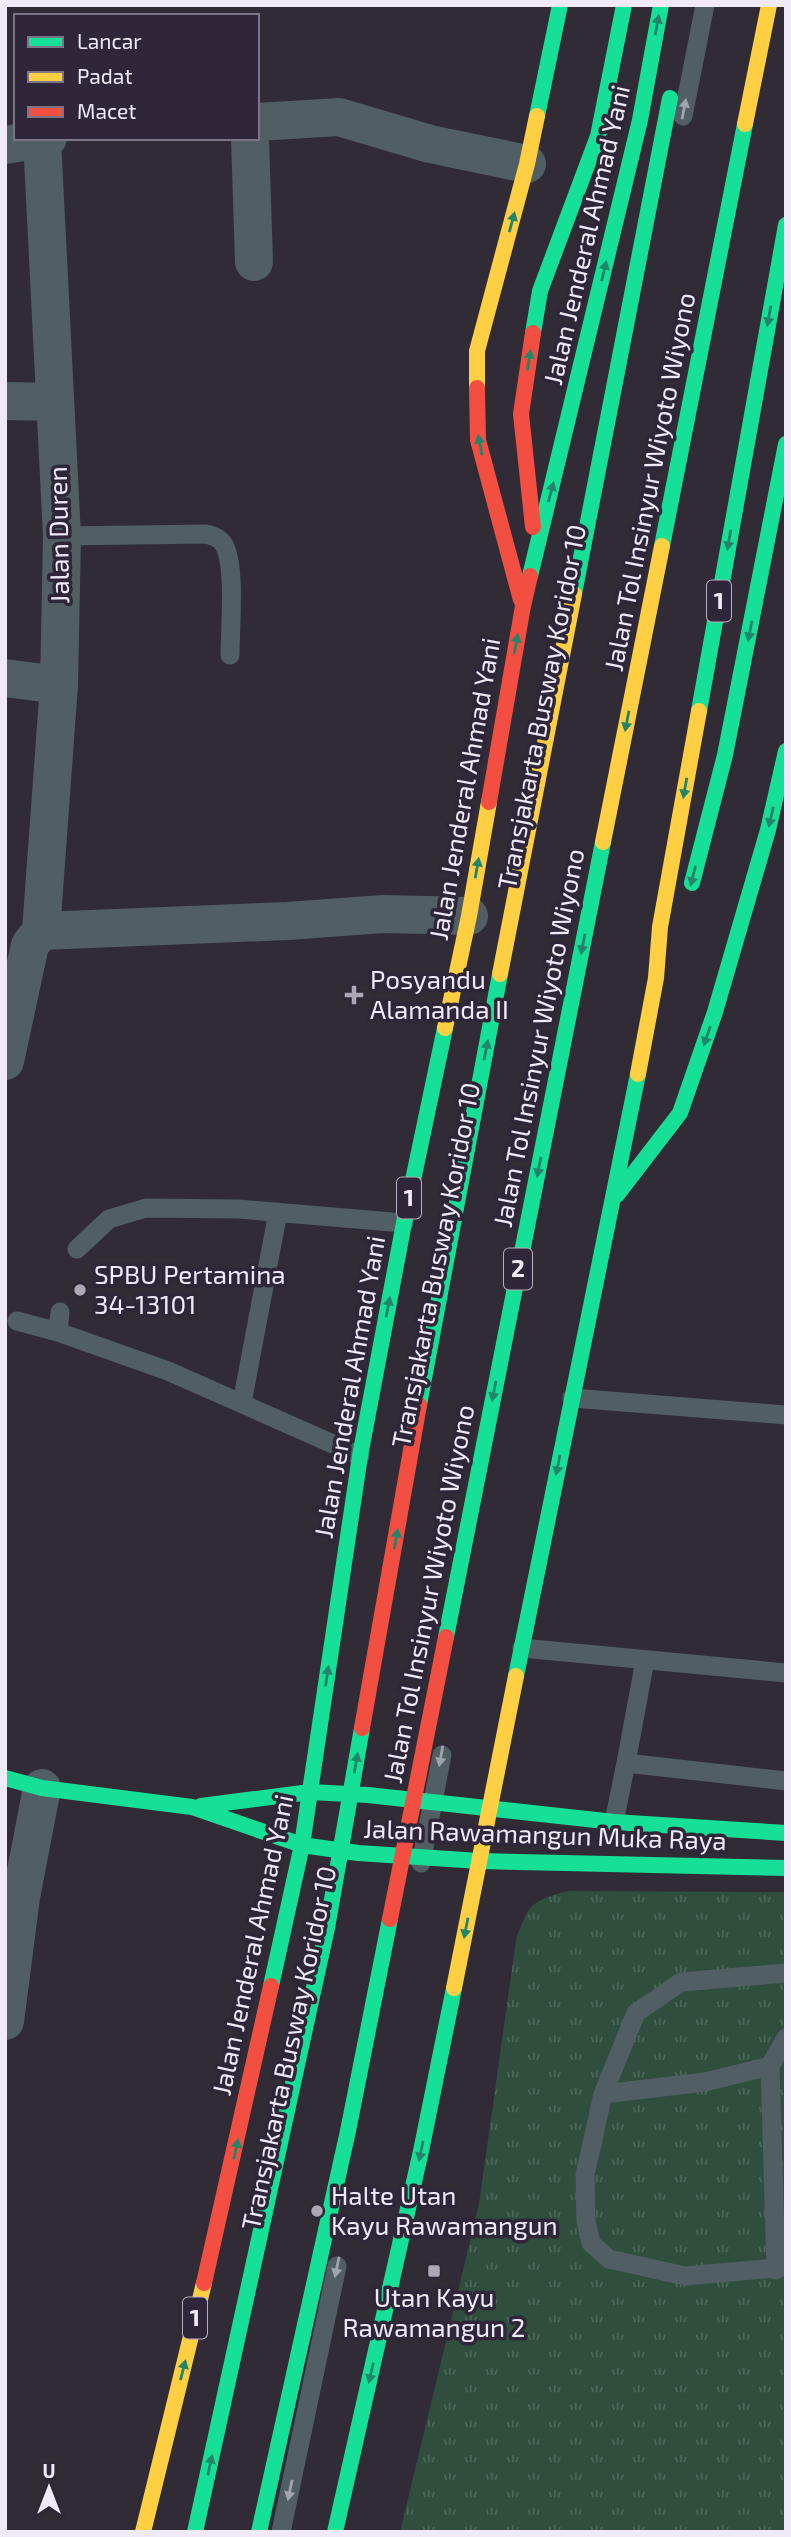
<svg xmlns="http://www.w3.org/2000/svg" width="791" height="2537" viewBox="0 0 791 2537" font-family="'Exo 2',sans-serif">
<defs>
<pattern id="grass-tufts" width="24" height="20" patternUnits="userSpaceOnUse" patternTransform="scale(1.75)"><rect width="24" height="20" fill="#2f4e3e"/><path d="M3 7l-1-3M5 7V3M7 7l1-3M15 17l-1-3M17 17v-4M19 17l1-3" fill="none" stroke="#4d685a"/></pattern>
</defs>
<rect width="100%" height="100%" fill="#302b35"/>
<path fill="url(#grass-tufts)" d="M568,1891l218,1v640h-386l79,-328 37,-264c13,-37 15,-39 52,-49z"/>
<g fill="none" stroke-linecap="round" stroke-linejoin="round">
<path stroke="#515e64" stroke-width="19" d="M683,116l22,-111
M62,536l144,-2c8,2 14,4 18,11 12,21 6,84 6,110
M77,1249l32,-30 37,-11 92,1 166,14
M60,1312l-2,20 110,39 192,85
M17,1321l41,11
M572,1398l214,17
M242,1403l36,-191
M522,1648l264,25
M626,1763l19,-103
M614,1822l12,-59 160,18
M421,1863l21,-108
M786,1973l-105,9 -45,31 -33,81 -18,81 1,46 5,22 18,16 76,17 101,-9
M770,2066l6,204
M603,2094l102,-12 65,-16 16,-28
M281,2532l56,-266"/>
<path stroke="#515e64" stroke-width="38" d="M257,122l82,-5 91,27 97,20
M250,138l4,124
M5,145l43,-7
M5,401l49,1
M5,678l54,7
M41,931l247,-10 95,-7 86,2
M5,1061l25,-116 11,-14 18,-246 3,-149 -20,-397
M5,2021l16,-124 21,-109"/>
<path stroke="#16e098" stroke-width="16" d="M537,116l23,-111
M533,333l7,-42 58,-155 26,-131
M662,546l83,-422
M530,576l110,-456 21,-115
M574,594l96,-496
M699,711l87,-486
M692,883l33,-128 61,-311
M617,1195l63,-82 35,-101 53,-182 18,-79
M419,1405l81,-431
M446,1637l157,-795
M516,1676l122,-602
M5,1778l37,10 150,19 110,38 56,8 121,8 307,7
M201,1806l109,-14 58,3 246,27 172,11
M271,1986l31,-141 58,-389 44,-233 41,-195
M195,2532l132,-604 35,-200
M259,2532l89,-401 42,-212
M335,2532l86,-381 33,-163"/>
<path stroke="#ffcf43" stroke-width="16" d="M745,124l24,-119
M477,388v-37l50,-187 10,-48
M603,842l59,-296
M500,974l74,-380
M445,1028l24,-112 20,-114
M638,1074l18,-96 4,-51 39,-216
M454,1988l62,-312
M143,2532l61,-249"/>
<path stroke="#f24e42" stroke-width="16" d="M477,388l1,52 43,160
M533,527l-12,-113 12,-81
M489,802l34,-196 7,-30
M362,1728l57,-323
M390,1919l56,-282
M204,2283l67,-297"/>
</g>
<defs><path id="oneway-solid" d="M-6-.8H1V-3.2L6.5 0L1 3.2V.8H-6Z" transform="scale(1.75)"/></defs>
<g fill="#228468">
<use href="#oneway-solid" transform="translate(657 25) rotate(-80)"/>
<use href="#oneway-solid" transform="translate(512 222) rotate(-75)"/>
<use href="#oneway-solid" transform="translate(604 271) rotate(-77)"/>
<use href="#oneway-solid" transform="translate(769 316) rotate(100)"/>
<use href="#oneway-solid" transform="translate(529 360) rotate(-81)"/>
<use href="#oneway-solid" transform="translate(480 445) rotate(-101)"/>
<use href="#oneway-solid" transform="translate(551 492) rotate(-75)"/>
<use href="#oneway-solid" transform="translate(729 540) rotate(100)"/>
<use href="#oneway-solid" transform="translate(750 631) rotate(101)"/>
<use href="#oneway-solid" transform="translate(516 644) rotate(-80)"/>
<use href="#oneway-solid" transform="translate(627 721) rotate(101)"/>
<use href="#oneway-solid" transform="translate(685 788) rotate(100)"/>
<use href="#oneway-solid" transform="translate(771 817) rotate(103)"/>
<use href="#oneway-solid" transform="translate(477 868) rotate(-80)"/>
<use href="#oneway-solid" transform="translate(693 876) rotate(104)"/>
<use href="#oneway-solid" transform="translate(583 944) rotate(101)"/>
<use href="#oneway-solid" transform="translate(707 1036) rotate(109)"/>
<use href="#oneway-solid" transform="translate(486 1050) rotate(-79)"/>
<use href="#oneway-solid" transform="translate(539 1167) rotate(101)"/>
<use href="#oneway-solid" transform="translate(388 1307) rotate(-79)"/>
<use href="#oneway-solid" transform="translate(494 1391) rotate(101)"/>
<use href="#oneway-solid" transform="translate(558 1465) rotate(101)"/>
<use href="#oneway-solid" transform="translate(396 1539) rotate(-80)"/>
<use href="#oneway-solid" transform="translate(327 1676) rotate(-82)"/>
<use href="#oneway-solid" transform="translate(356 1763) rotate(-80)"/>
<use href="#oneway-solid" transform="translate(466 1928) rotate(101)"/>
<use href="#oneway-solid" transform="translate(236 2149) rotate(-77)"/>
<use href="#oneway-solid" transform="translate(421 2151) rotate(102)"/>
<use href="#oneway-solid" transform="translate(183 2370) rotate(-76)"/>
<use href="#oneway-solid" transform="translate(371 2373) rotate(103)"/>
<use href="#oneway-solid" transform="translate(210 2465) rotate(-78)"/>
</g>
<g fill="#a0a4ad">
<use href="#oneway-solid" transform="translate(684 109) rotate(-79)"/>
<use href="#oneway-solid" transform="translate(441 1756) rotate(100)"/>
<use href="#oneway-solid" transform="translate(337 2267) rotate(102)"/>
<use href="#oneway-solid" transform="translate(290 2490) rotate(102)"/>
</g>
<g fill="#aca7b2" stroke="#2f2739" stroke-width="2.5">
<path d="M350.5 984.5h7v7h7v7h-7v7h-7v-7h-7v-7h7z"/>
<circle cx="80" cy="1290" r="7"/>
<circle cx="317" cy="2211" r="7"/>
<rect x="427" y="2264" width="14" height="14" rx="3.5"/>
</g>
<g text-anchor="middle" stroke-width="7" stroke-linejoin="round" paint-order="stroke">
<g fill="#2f2739" stroke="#b5b0bd" stroke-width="2">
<rect x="707" y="580.5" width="24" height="41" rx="5"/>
<rect x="397" y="1177.5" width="24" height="41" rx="5"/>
<rect x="504" y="1248.5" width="28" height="41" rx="5"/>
<rect x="183" y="2297.5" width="24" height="41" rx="5"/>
</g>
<g font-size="24" font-weight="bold" fill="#efeaf6">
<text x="719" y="609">1</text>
<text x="409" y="1206">1</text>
<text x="518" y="1277">2</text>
<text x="195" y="2326">1</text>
</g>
<g font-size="26" fill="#efeaf6" stroke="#2f2739">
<text transform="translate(587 235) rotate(-77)" y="9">Jalan Jenderal Ahmad Yani</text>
<text transform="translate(650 482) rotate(-79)" y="9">Jalan Tol Insinyur Wiyoto Wiyono</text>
<text transform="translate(59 535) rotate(-91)" y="9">Jalan Duren</text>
<text transform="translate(542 707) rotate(-79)" y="9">Transjakarta Busway Koridor 10</text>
<text transform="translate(465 789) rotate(-80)" y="9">Jalan Jenderal Ahmad Yani</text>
<text transform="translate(539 1038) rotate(-79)" y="9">Jalan Tol Insinyur Wiyoto Wiyono</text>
<text transform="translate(436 1265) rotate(-79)" y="9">Transjakarta Busway Koridor 10</text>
<text transform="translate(350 1387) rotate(-80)" y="9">Jalan Jenderal Ahmad Yani</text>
<text transform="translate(429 1594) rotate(-79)" y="9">Jalan Tol Insinyur Wiyoto Wiyono</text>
<text transform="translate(545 1835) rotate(2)" y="9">Jalan Rawamangun Muka Raya</text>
<text transform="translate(253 1945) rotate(-78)" y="9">Jalan Jenderal Ahmad Yani</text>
<text transform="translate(289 2048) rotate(-78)" y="9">Transjakarta Busway Koridor 10</text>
</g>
<g font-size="26" fill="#efeaf6" stroke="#2f2739" text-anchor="start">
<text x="370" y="989">Posyandu<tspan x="370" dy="30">Alamanda II</tspan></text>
<text x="94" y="1284">SPBU Pertamina<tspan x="94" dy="30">34-13101</tspan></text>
<text x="331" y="2205">Halte Utan<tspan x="331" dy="30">Kayu Rawamangun</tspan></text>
<text x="434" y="2307" text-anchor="middle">Utan Kayu<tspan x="434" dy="30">Rawamangun 2</tspan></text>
</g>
</g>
<rect width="791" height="2537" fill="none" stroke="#efeaf6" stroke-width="14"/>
<rect x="14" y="14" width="245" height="126" fill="#2f2739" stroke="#7c7585" stroke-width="2"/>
<rect x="28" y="37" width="35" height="10" fill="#16e098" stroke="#7c7585" stroke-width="2"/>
<text x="77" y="49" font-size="21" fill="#efeaf6">Lancar</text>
<rect x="28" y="72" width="35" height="10" fill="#ffcf43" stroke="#7c7585" stroke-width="2"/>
<text x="77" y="84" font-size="21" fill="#efeaf6">Padat</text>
<rect x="28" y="107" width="35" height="10" fill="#f24e42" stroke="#7c7585" stroke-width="2"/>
<text x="77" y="119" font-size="21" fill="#efeaf6">Macet</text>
<g transform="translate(49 2488)" stroke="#2f2739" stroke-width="5" paint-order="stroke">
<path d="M0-5L12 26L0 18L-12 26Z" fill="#efeaf6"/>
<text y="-10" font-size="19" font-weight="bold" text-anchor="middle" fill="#efeaf6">U</text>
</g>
</svg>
